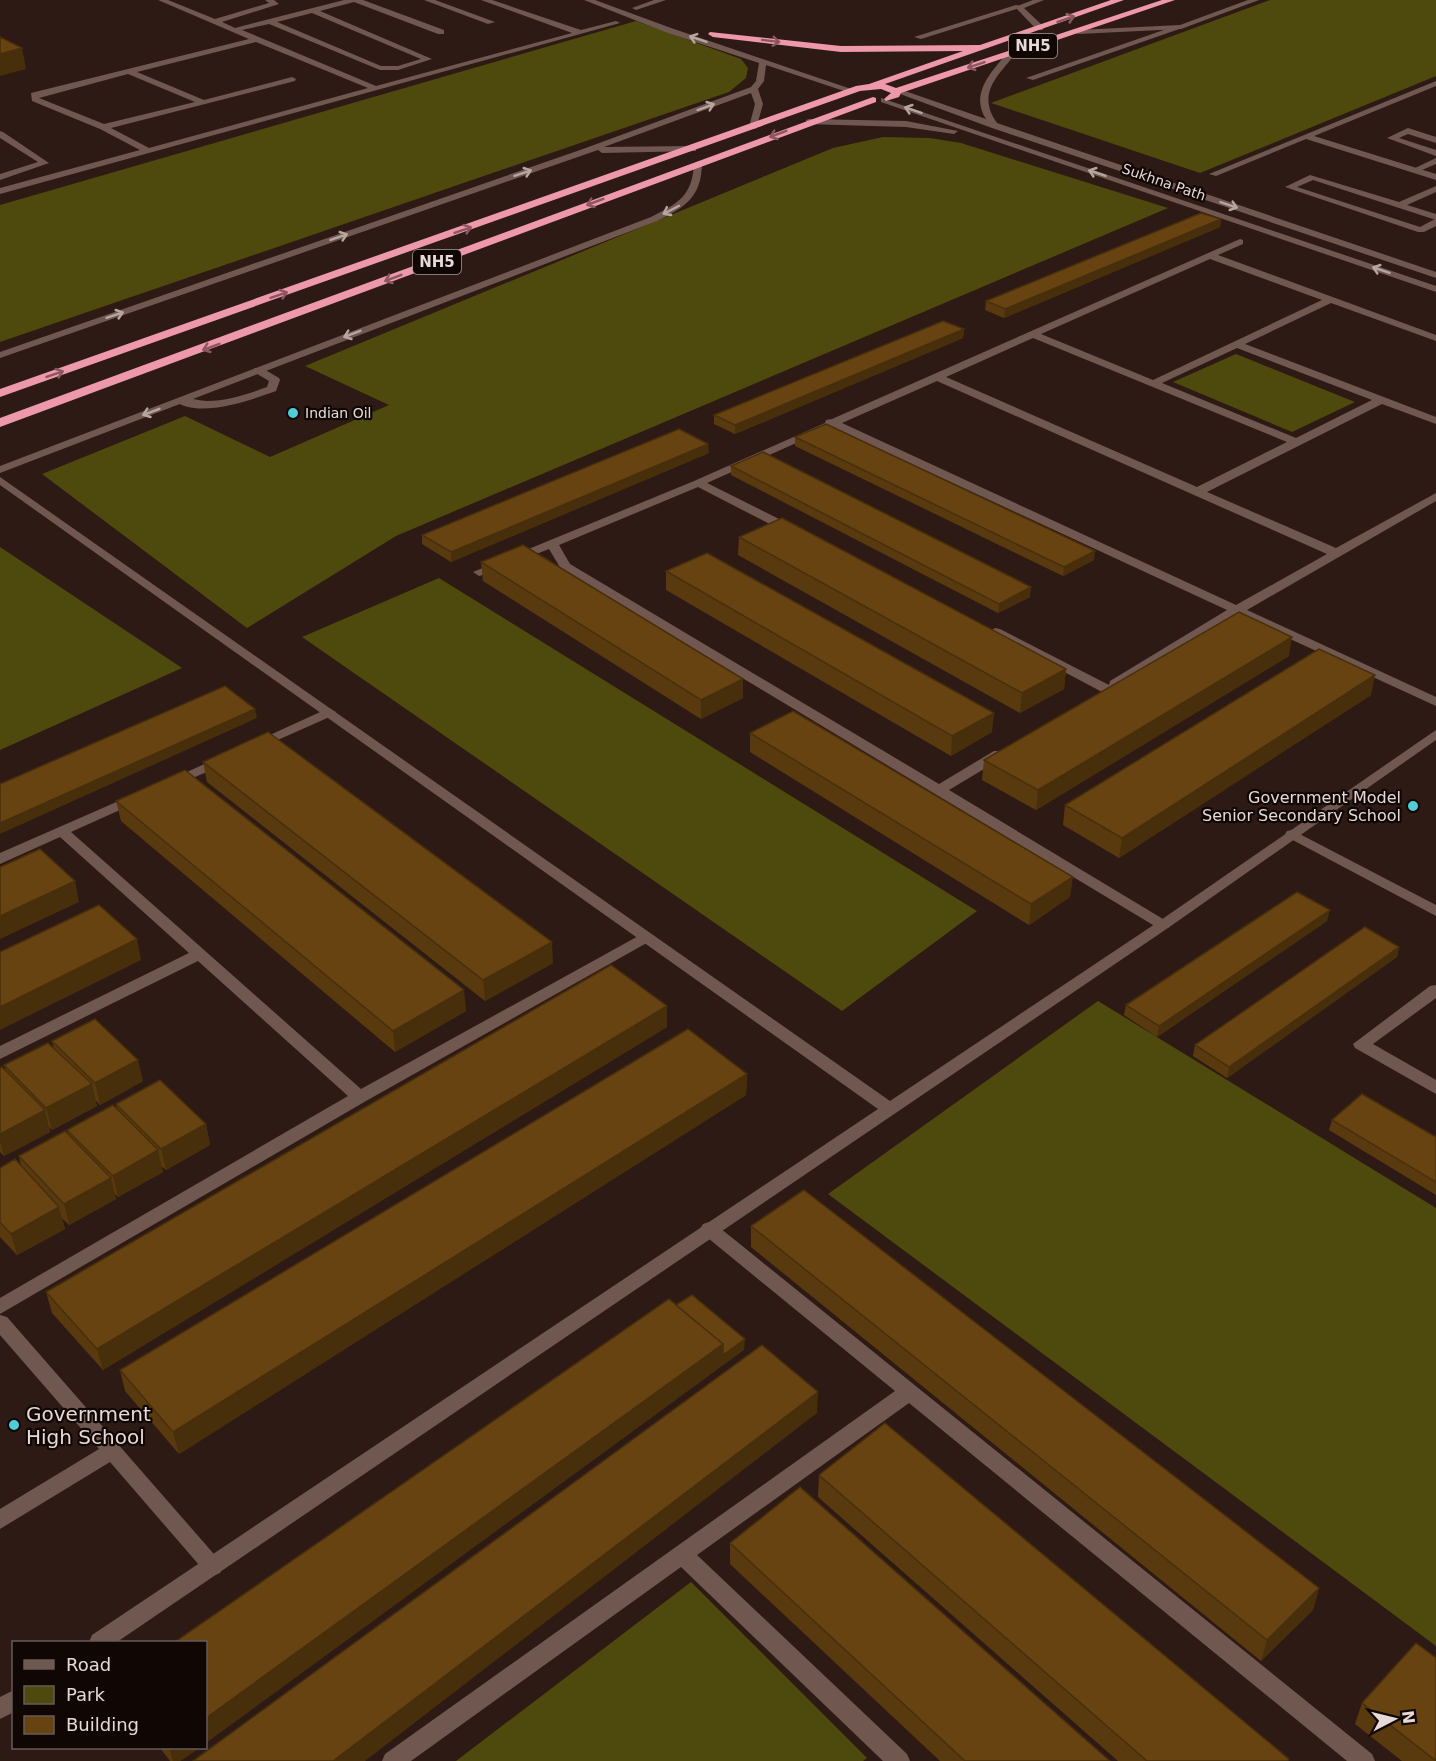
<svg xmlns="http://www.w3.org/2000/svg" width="1436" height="1761" viewBox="0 0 1436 1761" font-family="'DejaVu Sans',sans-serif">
<rect width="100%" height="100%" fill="#2e1a14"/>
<path fill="#4e490c" d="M1270,0h166v76l-236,97 -209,-70z
M636,21l105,38 7,9 -2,10 -17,14 -729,250v-137z
M883,137l47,1 31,5 207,65 -772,328 -149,92 -205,-154 143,-58 85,41 119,-52 -84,-39 528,-218z
M1236,354l119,48 -63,30 -119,-50z
M0,547l182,121 -182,82z
M439,578l538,333 -135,100 -540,-374z
M1098,1001l338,207v438l-608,-452z
M691,1582l176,176 -4,3h-407z"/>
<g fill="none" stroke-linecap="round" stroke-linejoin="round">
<path fill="#705851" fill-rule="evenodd" d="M1408,128l28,9v6l-28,-9 -9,4 37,12v6l-49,-18z
M1436,158v6l-21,9 -4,-3z
M1310,175l89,27 37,-16v6l-29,13 29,9v12l-12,6h-6l-133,-45zM1313,180l120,39h2l-15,8 -123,-40z
M254,368h8l17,10 1,2 -4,11c-25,9 -78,28 -101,10 7,-6 22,0 32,0 21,0 41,-7 60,-14l2,-6 -15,-9z"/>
<path fill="#705851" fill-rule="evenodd" d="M158,0h10l47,19 54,-16 -4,-3h9l5,4 -57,18 13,6 109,-28h19l81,30v4h-6l-84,-32 -34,9 112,48 -34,11h-18l-111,-46 -27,6 134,56 196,-53 -91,-33h11l89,30 35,-9 4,2 -620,171v-6l140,-38 -40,-21 -68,-28 -1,-8 218,-54zM312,13l109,46 -23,7h-17l-104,-44zM256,42l112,46 -219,60 -38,-20 184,-47 1,-2 -4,-2 -88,23 -67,-28zM128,74l67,28 -91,22 -65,-26z
M424,0h11l60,22 -7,2z
M654,0h12l-30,10 -4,-2z
M1016,5l7,2 -102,32 -7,-2z
M1178,25l7,2 -152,53 -7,-2z
M1436,81v5l-122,50 122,38v6l-130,-41 -90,37 -7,-2z
M0,131l3,1 46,31 -49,17v-6l38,-12 -38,-24z
M1240,239l3,1v4l-25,11 218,80v6l-105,-38 -86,41 191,73v7l-54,-20 -175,88 129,56 100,-55v8l-189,109 189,87v9l-198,-91 -118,72h-7l-1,5h-10l-113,-60 6,-4 5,1 109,56 1,-4 117,-71 -395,-183 -125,56 88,44v6h-8l-89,-46 -139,58 11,19 369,220 55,-33h10l2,3 -2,3 -55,33 219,132 3,3 -3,3h-10l-597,-359 -12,-20 -66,26 -4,1 -6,-4 221,-91 131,-58 1,-3 6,-1zM1210,259l112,41 -169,80 -112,-46zM1033,338l254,104 -90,45 -251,-110zM1237,348l135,52 -76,38 -134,-55zM937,381l390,173 -91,51 -394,-182z
M329,708l7,4 -2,3 -72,32h-10l-2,-3z
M222,756l7,4 -2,3 -50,22h-10l-2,-3z
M137,793l5,1 2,3 -2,3 -71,32 290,257 281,-155 5,-2 8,5 -3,3 -286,161 -366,213v-16l348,-202 -150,-135 -198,98v-13l189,-93 -129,-116 -60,27v-11z
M1292,830l144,75v11l-149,-79 -2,-3 2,-3z
M1436,985v13l-63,46 63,36v14l-81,-46 -2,-4 77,-58z
M709,1222l6,2 657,530 3,7h-28l-438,-358 -212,152 210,199 3,7h-27l-202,-194 -270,194h-29l3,-7 510,-363 -192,-157 -3,-5 3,-5z
M0,1315l7,2 213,244 3,6 -3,6 -7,3 -7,-3 -96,-111 -110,67v-20l99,-60 -99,-114z"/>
<path fill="#705851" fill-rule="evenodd" d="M584,0h11l76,28 186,63 -7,2 -84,-28 -2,16 -6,8 5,15 -7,25 -7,-2 6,-23 -4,-11 -147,54 89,-1 3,1v4l-94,2 -4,-3 -598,208v-6l583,-203 168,-62 5,-6 3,-18 -94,-31z
M1033,0h11l-20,8 19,18v4h-6l-22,-23z
M1248,0h11l-78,29 -103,5 -4,-2 4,-2 102,-5z
M1009,51l7,2c-18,23 -40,40 -19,70l439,149v6l-444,-150 -100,-37 7,-2 87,30c-17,-26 7,-49 23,-68z
M881,98l555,188v6l-555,-190z
M809,119l97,2 52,10 -4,3 -48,-7 -100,-3v-4z
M698,161l4,3c-1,34 -17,43 -45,57l-657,252v-7l651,-249c27,-14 41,-20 43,-53z
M0,477l890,624 268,-179 278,-192v10l-268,188 -1051,714h-28l3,-7 786,-526 -878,-624z
M14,1690v22l-14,7v-22z"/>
<path fill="#ee98ac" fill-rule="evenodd" d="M1111,0h13l-239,84 11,4 266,-88h13l-274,93 -2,4 -13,4 -2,-2 7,-6 -10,-4 -21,2 -860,306v-8l856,-303 13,-2 94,-33 -122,1 -128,-15 -5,-3 2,-2 131,14 139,-1z
M873,97l3,1v4l-876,325v-9z"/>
</g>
<path fill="#593a0f" d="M1221,219l-1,8 -216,91 -19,-8 1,-9z
M964,329l-1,9 -228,96 -21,-10v-9z
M795,437l299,123 -31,16 -268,-130z
M709,453l-258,109 -29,-18v-9z
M731,466l299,131 -32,16 -267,-138z
M739,537l327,132 -2,20 -44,24 -282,-158z
M481,562l262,117v19l-42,21 -218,-138z
M666,571l326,161 -41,24 -285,-166z
M1289,656l-253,154 -54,-30 2,-20z
M1371,695l-252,163 -56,-33 2,-20z
M750,733l320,164 -41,28 -279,-173z
M203,762l350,201 -68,38 -278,-219z
M116,801l350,210 -71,41 -274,-231z
M1327,921l-170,116 -33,-22 2,-10z
M1399,947l-2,10 -170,121 -34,-22 2,-11z
M667,1006v21l-564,343 -51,-57 -6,-21z
M52,1041l91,40 -43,24 -5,-5 2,6 -45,24 -3,-3 1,5 -46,24 -4,-4v-84l6,3 -2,-6 50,-17z
M747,1074l-1,21 -567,359 -54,-63 -5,-21z
M116,1104l90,20 4,21 -44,25 -5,-4 2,6 -45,25 -4,-4 2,6 -47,26 -7,-7 3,11 -48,26 -17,-18v-69l21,-2 -2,-10 49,-22 -1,-4 50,-20z
M1332,1120l104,17v58l-107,-65z
M751,1226l568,362 -6,22 -52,51 -510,-414z
M819,1475l470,284 -1,2h-170l-300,-264z
M730,1543l380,218h-170l-210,-197z
M1362,1703l74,58h-34l-47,-37z
M160,1748h39l-19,13h-10z"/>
<path fill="#482f0c" d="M22,48l4,21 -26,7v-22z
M1221,219l-1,8 -216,91 1,-9z
M964,329l-1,9 -228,96v-9z
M708,444l1,9 -258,109v-10z
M1095,551l-1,9 -31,16 1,-9z
M1031,587l-1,10 -32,16 1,-9z
M1292,637l-3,19 -253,154 2,-20z
M1066,669l-2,20 -44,24 2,-20z
M1375,675l-4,20 -252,163 3,-20z
M743,679v19l-42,21v-19z
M255,709l2,9 -257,116v-11z
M994,713l-2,19 -41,24 1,-20z
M1073,877l-3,20 -41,28 2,-21z
M75,881l4,21 -79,37v-23z
M1330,910l-3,11 -170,116 2,-11z
M137,939l4,21 -141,70v-23z
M552,942l1,21 -68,38 -2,-21z
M1399,947l-2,10 -170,121 2,-11z
M464,990l2,21 -71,41 -2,-21z
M667,1006v21l-564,343 -6,-21z
M138,1060l5,21 -43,24 -5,-22z
M747,1074l-1,21 -567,359 -6,-22z
M92,1084l5,22 -45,24 -6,-22z
M45,1110l5,22 -46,24 -4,-14v-8z
M206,1124l4,21 -44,25 -5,-21z
M158,1150l5,22 -45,25 -5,-21z
M111,1178l5,21 -47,26 -5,-21z
M59,1207l6,22 -48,26 -6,-21z
M745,1339l-1,11 -538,393v-25l517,-374z
M818,1392l-1,21 -452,348h-32z
M1319,1588l-6,22 -52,51 6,-21z
M169,1748h30l-19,13h-7z"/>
<path fill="#674311" stroke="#482f0c" stroke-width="1.5" d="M0,37l22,11 -22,6z
M1201,213l20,6 -216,90 -19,-8z
M943,321l21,8 -229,96 -21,-10z
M826,424l269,127 -31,16 -269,-130z
M679,429l29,15 -257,108 -29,-17z
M763,452l268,135 -32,17 -268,-138z
M782,518l284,151 -44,24 -283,-156z
M523,545l220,134 -42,21 -220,-138z
M707,553l287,160 -42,23 -286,-165z
M1239,612l53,25 -254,153 -54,-30z
M1319,649l56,26 -253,163 -57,-33z
M225,686l30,23 -255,114v-39z
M793,711l280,166 -42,27 -281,-171z
M268,732l284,210 -69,38 -280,-218z
M185,770l279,220 -71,41 -277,-230z
M40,849l35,32 -75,35v-49z
M1297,892l33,18 -171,116 -33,-21z
M99,905l38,34 -137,68v-55z
M1365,927l34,20 -170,120 -34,-22z
M611,965l56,41 -570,343 -51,-57z
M95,1019l43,41 -43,23 -43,-42z
M688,1029l59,45 -574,358 -53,-62z
M48,1043l44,41 -46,24 -42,-43z
M2,1067l43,43 -45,24v-66z
M160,1080l46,44 -45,25 -45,-45z
M1362,1094l74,43v45l-104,-62z
M113,1105l45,45 -45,26 -46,-46z
M65,1131l46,47 -47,26 -45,-48z
M15,1159l44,48 -48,27 -11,-12v-54z
M804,1190l515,398 -52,52 -516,-414z
M692,1295l53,44 -22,16v-11l-47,-39z
M669,1299l54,45 -517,374v-76h-31z
M762,1345l56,47 -485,369h-140z
M885,1423l404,336 -2,2h-140l-328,-286z
M800,1487l310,274h-145l-235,-218z
M1416,1643l20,15v103l-74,-58z"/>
<defs><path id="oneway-shaft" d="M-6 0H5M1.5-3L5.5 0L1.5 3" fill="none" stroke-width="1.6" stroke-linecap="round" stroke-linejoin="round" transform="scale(1.5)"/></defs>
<g stroke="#8a5761">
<use href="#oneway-shaft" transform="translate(1066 19) rotate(-19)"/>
<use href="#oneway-shaft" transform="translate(771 41) rotate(7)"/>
<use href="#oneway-shaft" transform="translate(976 65) rotate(162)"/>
<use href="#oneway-shaft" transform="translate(778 134) rotate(159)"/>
<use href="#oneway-shaft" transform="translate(595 202) rotate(159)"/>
<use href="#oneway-shaft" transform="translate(463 230) rotate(-19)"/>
<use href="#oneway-shaft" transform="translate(393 278) rotate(159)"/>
<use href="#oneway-shaft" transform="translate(279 295) rotate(-19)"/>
<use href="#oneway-shaft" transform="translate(211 347) rotate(160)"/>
<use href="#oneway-shaft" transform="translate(55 374) rotate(-19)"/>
</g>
<g stroke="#b7a5a0">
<use href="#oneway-shaft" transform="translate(698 39) rotate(-162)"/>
<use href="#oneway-shaft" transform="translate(706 107) rotate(-20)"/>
<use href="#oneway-shaft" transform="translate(913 110) rotate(-161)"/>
<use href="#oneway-shaft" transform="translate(523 173) rotate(-19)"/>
<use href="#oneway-shaft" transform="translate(1097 173) rotate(-161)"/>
<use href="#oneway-shaft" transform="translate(1229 205) rotate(19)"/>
<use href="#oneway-shaft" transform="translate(671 210) rotate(152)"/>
<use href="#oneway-shaft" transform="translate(339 237) rotate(-19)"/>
<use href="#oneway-shaft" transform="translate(1381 270) rotate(-161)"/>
<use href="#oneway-shaft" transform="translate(115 315) rotate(-19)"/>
<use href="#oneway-shaft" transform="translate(352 334) rotate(159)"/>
<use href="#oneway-shaft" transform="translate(151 412) rotate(159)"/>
</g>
<g fill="#52ccd6" stroke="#100705" stroke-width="2">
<circle cx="293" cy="413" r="6"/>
<circle cx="1413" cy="806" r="6"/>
<circle cx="14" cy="1425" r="6"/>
</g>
<g text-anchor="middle" stroke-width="4.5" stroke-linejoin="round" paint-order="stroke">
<g font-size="14" fill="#e7d9d5" stroke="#100705">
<text transform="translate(1164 182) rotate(19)" y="5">Sukhna Path</text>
</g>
<g font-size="14" fill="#e7d9d5" stroke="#100705" text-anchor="start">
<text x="305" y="418">Indian Oil</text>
</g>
<g fill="#100705" stroke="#a69a97" stroke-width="1.5">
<rect x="1009" y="34" width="48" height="24" rx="4.5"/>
<rect x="413" y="250" width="48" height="24" rx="4.5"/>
</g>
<g font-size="15" font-weight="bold" fill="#e7d9d5">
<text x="1033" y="51">NH5</text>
<text x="437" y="267">NH5</text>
</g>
<g font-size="16" fill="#e7d9d5" stroke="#100705" text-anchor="end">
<text x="1401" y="803">Government Model<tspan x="1401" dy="18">Senior Secondary School</tspan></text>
</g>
<g font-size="20" fill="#e7d9d5" stroke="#100705" text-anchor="start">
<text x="26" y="1421">Government<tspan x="26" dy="23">High School</tspan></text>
</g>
</g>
<rect x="12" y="1641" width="195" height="108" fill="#100705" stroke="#665b58" stroke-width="1.5"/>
<rect x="24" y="1660" width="30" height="9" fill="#705851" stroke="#665b58" stroke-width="1.5"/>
<text x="66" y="1671" font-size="18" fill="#e7d9d5">Road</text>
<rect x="24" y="1686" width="30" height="18" fill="#4e490c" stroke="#665b58" stroke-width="1.5"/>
<text x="66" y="1701" font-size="18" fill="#e7d9d5">Park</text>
<rect x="24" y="1716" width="30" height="18" fill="#674311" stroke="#665b58" stroke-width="1.5"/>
<text x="66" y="1731" font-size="18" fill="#e7d9d5">Building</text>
<g transform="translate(1394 1719) rotate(83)" stroke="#100705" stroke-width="4.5" paint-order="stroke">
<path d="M0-4.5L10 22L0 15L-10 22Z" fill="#e7d9d5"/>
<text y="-9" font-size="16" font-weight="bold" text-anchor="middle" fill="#e7d9d5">N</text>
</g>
</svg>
